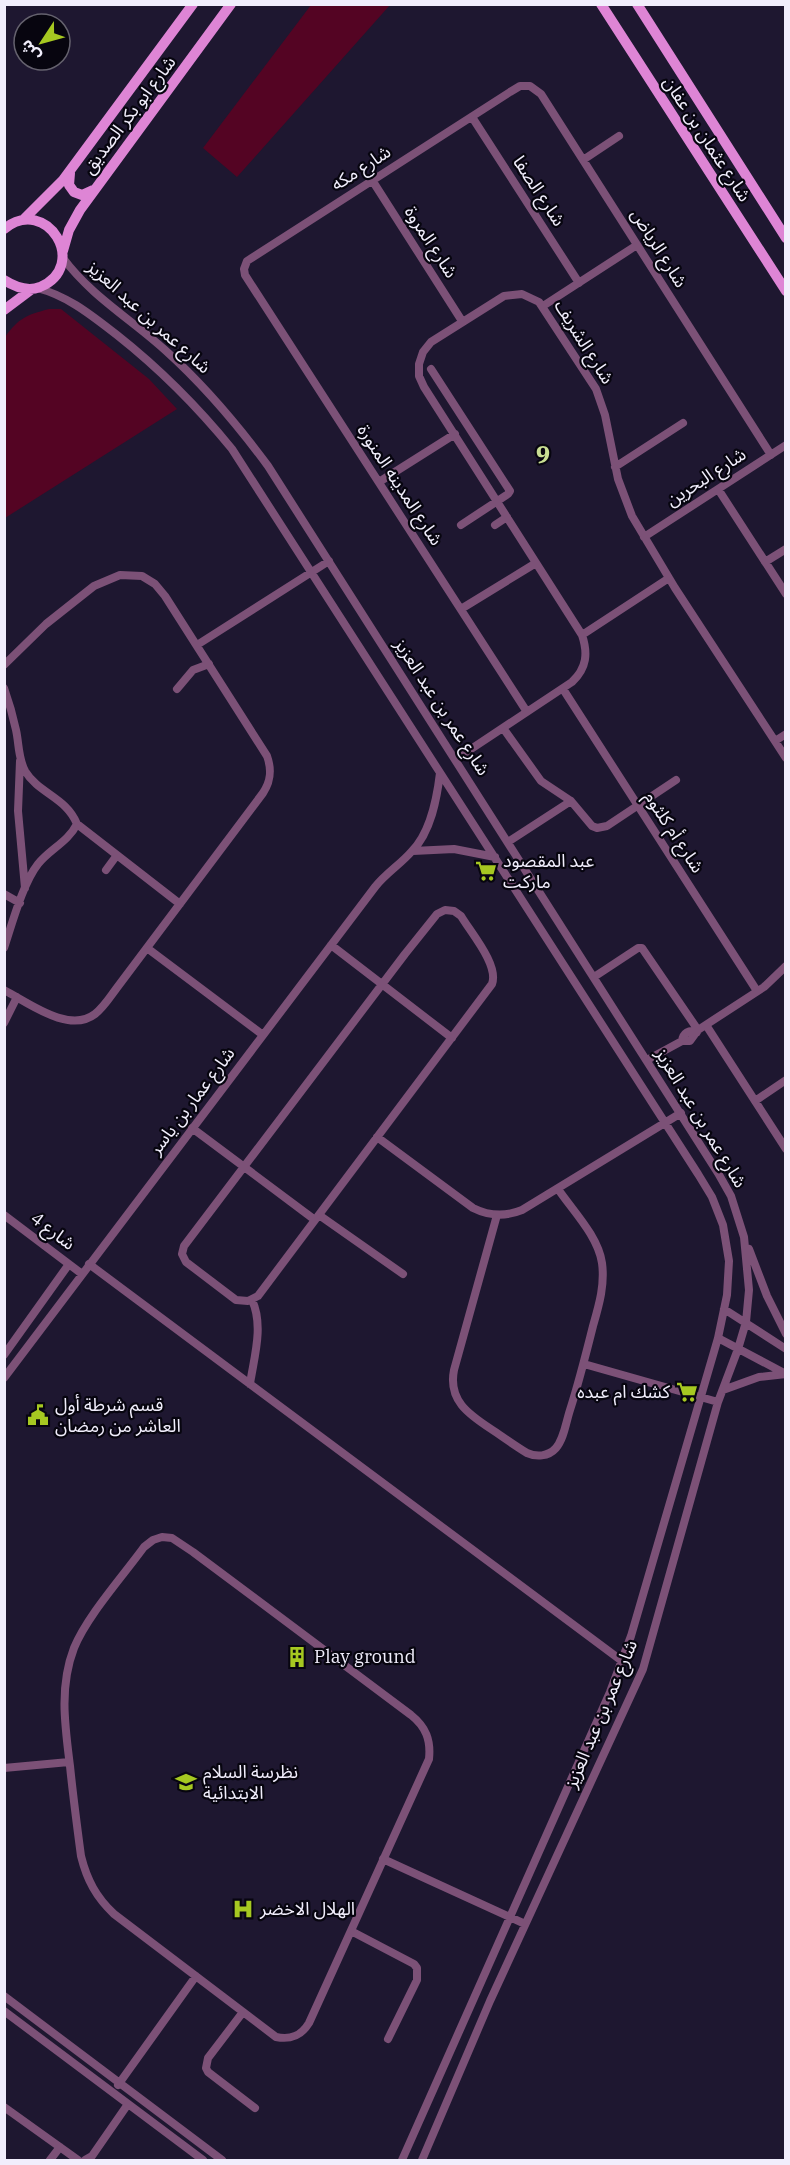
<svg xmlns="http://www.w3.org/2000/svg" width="790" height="2165" viewBox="0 0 790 2165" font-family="'IBM Plex Serif','Noto Sans Arabic',serif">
<rect width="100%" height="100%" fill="#1e1730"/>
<path fill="#540423" d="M311,5h79l-153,172 -34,-29z
M49,309h12l88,70 28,30 -172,109v-181c14,-19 21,-22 44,-28z"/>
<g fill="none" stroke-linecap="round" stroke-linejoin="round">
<path stroke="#7c5177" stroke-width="8" d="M472,117l107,166
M583,160l36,-24
M372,180l90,141
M63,258c28,38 68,61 102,92 39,35 72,74 103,116l450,707 13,23 13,41 5,53 -3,32 -8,27 -20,53 -75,267 -153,332 -68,159
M37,288c31,8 54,27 80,47 43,34 80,71 115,114l466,725 14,23 11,28 6,36 -2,34 -9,43 -87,298 -21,56 -208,468
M543,306l94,-61
M431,369l79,122 -2,3 -47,31
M615,467l68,-44
M379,482l76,-48
M718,489l68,105
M495,525l12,-8
M644,537l142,-92
M765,562l21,-13
M461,609l75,-46
M582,635l87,-57
M197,645l132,-84
M4,665l42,-41 48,-38 26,-11 22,1 13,8 10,12 102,160c5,14 4,25 -4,37l-147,196c-6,8 -12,18 -21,25 -26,20 -66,-11 -91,-24
M4,688c5,14 9,28 12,42 3,13 2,28 9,41 14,23 41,26 52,53l103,80
M177,689l16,-19 16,-6
M563,689l194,302
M527,712l-282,-437 -1,-6 3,-8 263,-169 10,-6h10l11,8 230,361
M503,728l38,53 30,20 21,25 5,2 10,-2 69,-46
M775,741l11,-7
M456,759l116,-77c15,-14 16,-29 10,-47l-158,-248 -5,-11v-12l4,-12 8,-10 73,-46 18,-2 17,8 57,87 9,26 13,64 14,37 43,72 111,170
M20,761l-2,50 7,77
M508,842l63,-41
M413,851l41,-2 41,8
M106,870l11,-15
M4,894l16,9
M445,910l9,1 7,5c10,17 38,49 31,68l-234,312 -10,5 -12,-1 -50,-38 -4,-8 2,-8 221,-292 32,-40z
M331,945l121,93
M4,948c8,-24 19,-65 34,-84 12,-15 30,-22 39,-40
M147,948l116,87
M594,977l44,-29h4l56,82
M4,1023l13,-26
M706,1025l80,124
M682,1041c1,-8 7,-12 15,-9
M647,1060l35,-19h8l8,-11 66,-43 22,-21
M755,1101l31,-21
M192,1128l123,92
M377,1137l96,71c16,8 32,9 49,2l159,-97
M4,1215l78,59
M319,1215l84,59
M497,1215l-43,155c-6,30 14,44 37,59 12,8 23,16 36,24 9,4 21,4 29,-5 8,-9 10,-26 14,-38 9,-28 16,-56 23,-84 6,-21 12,-41 9,-63 -4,-27 -29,-52 -44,-74
M749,1249l18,47 19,38
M89,1264l533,397
M724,1309l62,40
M718,1338l68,36
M4,1355l65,-91
M584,1364l134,38
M4,1378l371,-491c11,-14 26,-23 37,-36 19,-19 25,-53 28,-78
M250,1384c4,-27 14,-58 2,-84
M723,1390l36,-13 27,-3
M162,1537l10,1 21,14 218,163c15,12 20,25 18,44l-120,264c-8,13 -18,17 -33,14l-162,-123c-18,-17 -27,-34 -33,-58 -4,-30 -8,-60 -11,-90 -5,-40 -11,-79 4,-118 13,-32 49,-72 70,-101l9,-7z
M4,1768l65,-6
M383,1859l142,65
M351,1931l63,33 3,4v12l-29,59
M4,1996l218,164
M4,2011l199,149
M243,2012l-35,46 -2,10 2,4 47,36
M118,2085l78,-109
M4,2107l74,53
M50,2160l10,-13
M85,2160l7,-4 36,-52"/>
<path stroke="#de85d5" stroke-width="10" d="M601,4l185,287
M637,4l149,234
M70,173l-1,12 5,7 8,3 11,-5
M23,220l40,-40 130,-176
M4,229c43,-35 86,37 36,58 -13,5 -25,0 -36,-7
M63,251l6,-21 11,-20 151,-206
M4,310l28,-21"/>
</g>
<defs>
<symbol id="supermarket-bare" viewBox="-9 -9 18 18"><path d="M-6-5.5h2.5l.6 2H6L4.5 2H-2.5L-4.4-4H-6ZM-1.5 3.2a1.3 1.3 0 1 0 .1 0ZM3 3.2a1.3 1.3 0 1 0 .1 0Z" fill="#a6c821" stroke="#07050f" stroke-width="2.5" paint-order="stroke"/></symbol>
<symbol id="civic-bare" viewBox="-9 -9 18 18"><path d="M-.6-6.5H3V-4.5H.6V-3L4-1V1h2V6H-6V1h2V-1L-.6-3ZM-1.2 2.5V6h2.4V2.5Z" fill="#a6c821" stroke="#07050f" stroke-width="2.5" paint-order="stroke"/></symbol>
<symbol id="building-bare" viewBox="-9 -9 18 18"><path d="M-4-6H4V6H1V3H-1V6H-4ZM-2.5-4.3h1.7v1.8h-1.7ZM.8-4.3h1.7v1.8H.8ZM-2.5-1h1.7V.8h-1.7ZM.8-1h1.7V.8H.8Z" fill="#a6c821" stroke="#07050f" stroke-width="2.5" paint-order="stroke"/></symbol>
<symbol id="school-bare" viewBox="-9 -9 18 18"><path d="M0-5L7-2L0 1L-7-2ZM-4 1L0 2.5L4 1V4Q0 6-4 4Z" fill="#a6c821" stroke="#07050f" stroke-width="2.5" paint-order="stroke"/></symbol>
<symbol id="hospital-bare" viewBox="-9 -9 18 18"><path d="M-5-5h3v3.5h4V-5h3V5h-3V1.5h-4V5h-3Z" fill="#a6c821" stroke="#07050f" stroke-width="2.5" paint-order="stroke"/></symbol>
</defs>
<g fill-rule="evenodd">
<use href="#supermarket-bare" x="471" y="856" width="30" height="30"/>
<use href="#supermarket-bare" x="672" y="1377" width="30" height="30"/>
<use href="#civic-bare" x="23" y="1400" width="30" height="30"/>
<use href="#building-bare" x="282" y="1642" width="30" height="30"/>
<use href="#school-bare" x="171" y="1767" width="30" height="30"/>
<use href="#hospital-bare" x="228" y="1894" width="30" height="30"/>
</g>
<g text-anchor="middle" stroke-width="4.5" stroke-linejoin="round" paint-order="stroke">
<g font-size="18" fill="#f1eefc" stroke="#07050f">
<text transform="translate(129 115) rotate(-53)" y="6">شارع ابو بكر الصديق</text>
<text transform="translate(707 139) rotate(57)" y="6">شارع عثمان بن عفان</text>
<text transform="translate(361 168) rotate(-33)" y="6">شارع مكه</text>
<text transform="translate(539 191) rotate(57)" y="6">شارع الصفا</text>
<text transform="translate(431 242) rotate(57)" y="6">شارع المروة</text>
<text transform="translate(659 248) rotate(58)" y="6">شارع الرياض</text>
<text transform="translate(149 317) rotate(42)" y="6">شارع عمر بن عبد العزيز</text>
<text transform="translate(584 342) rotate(58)" y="6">شارع الشريف</text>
<text transform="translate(706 477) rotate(-33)" y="6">شارع البحرين</text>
<text transform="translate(400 485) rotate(57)" y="6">شارع المدينه المنورة</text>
<text transform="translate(442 707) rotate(57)" y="6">شارع عمر بن عبد العزيز</text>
<text transform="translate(674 832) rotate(57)" y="6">شارع أم كلثوم</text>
<text transform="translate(192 1101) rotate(-53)" y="6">شارع عمار بن ياسر</text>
<text transform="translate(701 1118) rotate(59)" y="6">شارع عمر بن عبد العزيز</text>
<text transform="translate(53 1231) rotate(37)" y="6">شارع 4</text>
<text transform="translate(601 1714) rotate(-67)" y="6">شارع عمر بن عبد العزيز</text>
</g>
<g font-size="18" fill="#f1eefc" stroke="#07050f" text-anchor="start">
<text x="503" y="867">عبد المقصود<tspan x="503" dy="21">ماركت</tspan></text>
<text x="670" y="1398" text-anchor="end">كشك ام عبده</text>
<text x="55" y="1411">قسم شرطة أول<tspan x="55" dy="21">العاشر من رمضان</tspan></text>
<text x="314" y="1663">Play ground</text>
<text x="203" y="1778">نظرسة السلام<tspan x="203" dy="21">الابتدائية</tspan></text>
<text x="260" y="1915">الهلال الاخضر</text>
</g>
<g font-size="24" font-weight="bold" fill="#c9de93" stroke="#07050f">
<text x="543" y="463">9</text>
</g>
</g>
<rect width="790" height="2165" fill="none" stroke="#f1eefc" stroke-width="12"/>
<g transform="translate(42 42) rotate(234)"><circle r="28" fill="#07050f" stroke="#65626e" stroke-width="1.5"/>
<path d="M0-4.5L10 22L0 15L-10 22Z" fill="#a6c821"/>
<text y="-9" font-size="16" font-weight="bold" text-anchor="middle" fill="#f1eefc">ش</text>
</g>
</svg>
